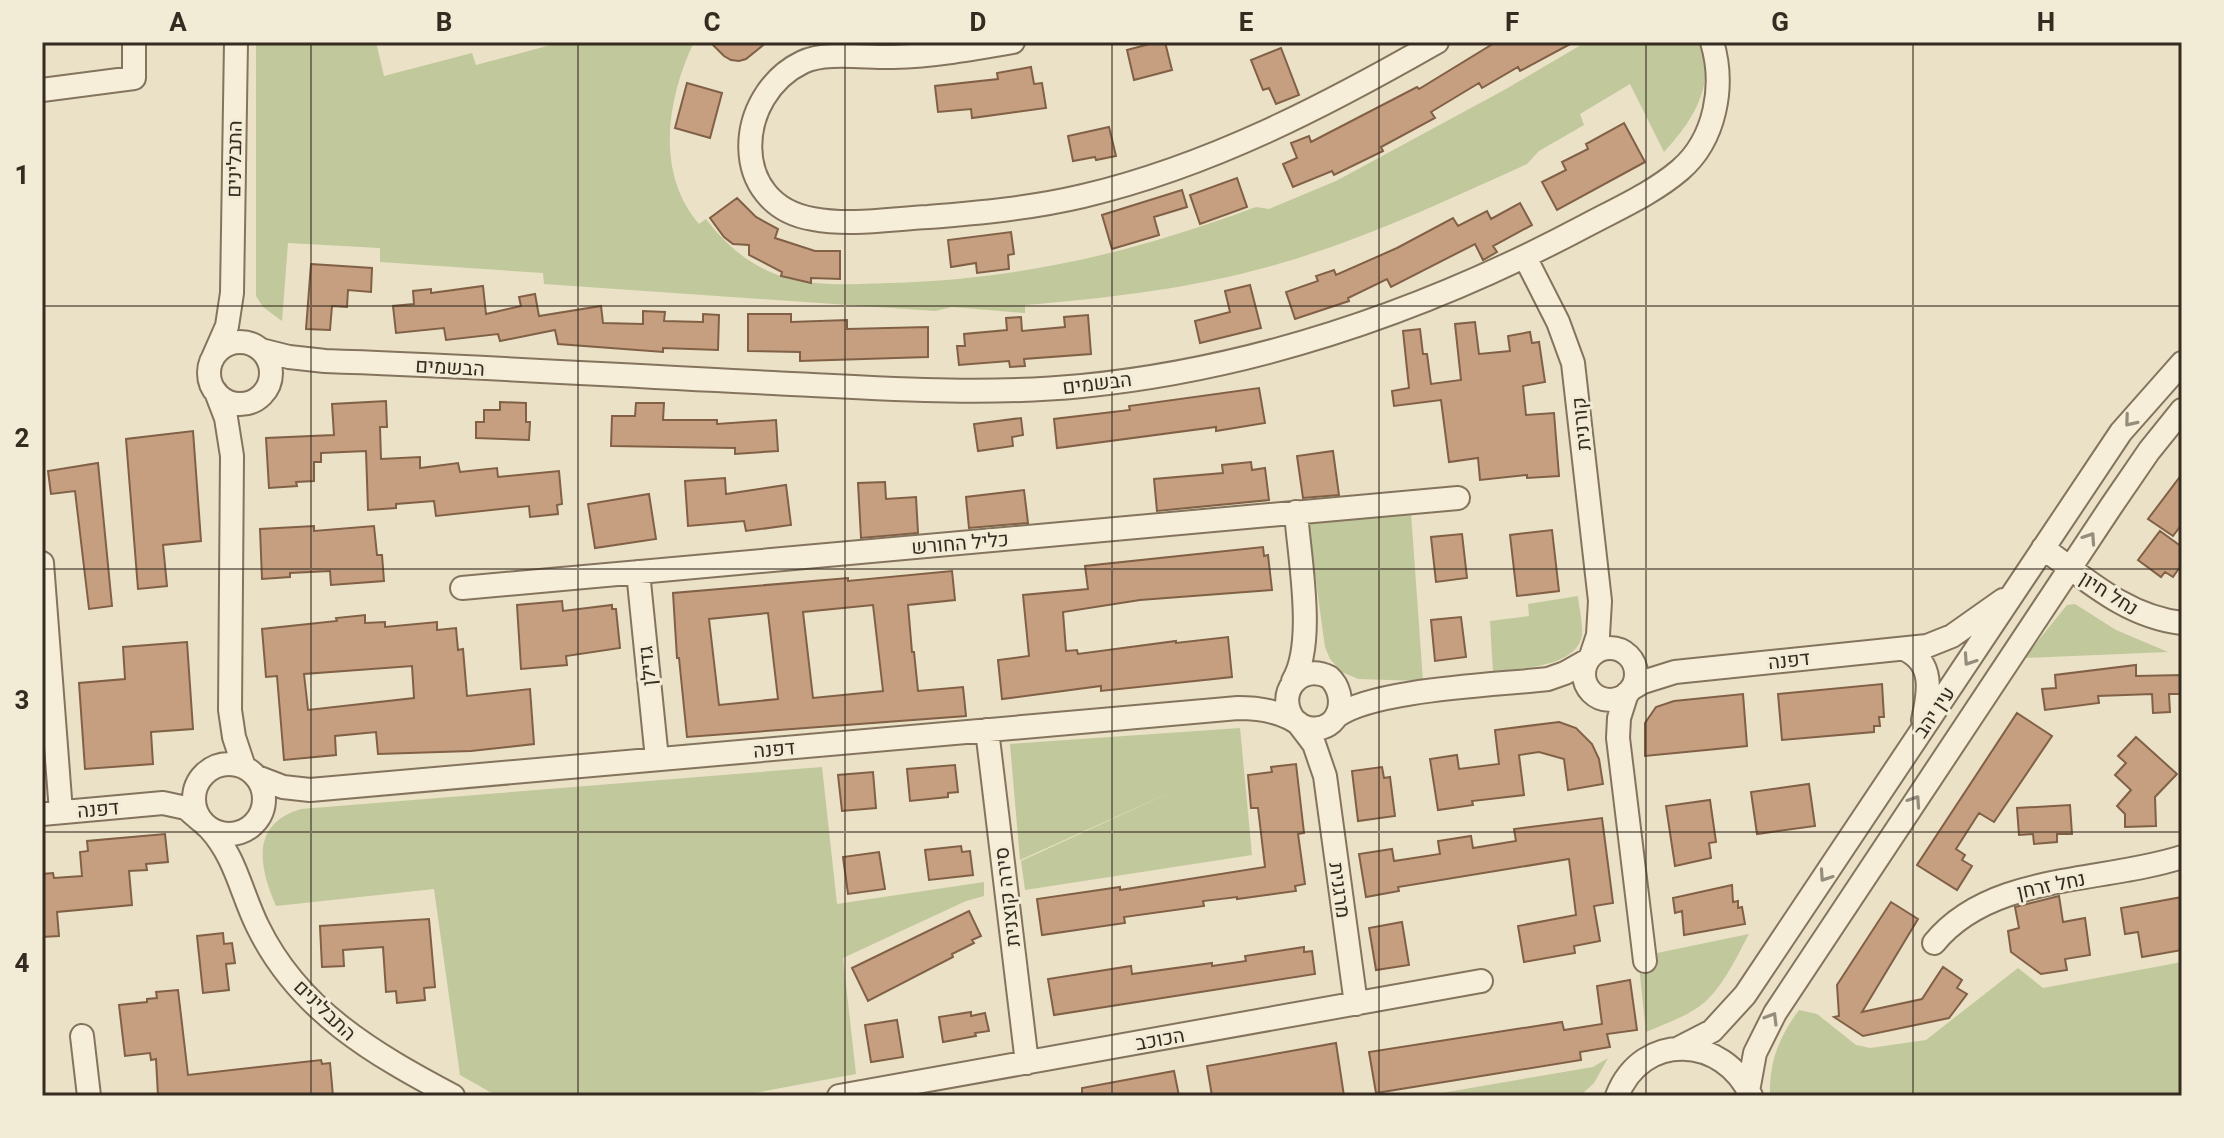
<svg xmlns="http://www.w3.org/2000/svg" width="2224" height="1138" viewBox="0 0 2224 1138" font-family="Georgia,Heebo,serif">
<rect width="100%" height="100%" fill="#eae1c6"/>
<path fill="#c1c89b" d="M256,42h120l8,34 88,-23 4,12 86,-23h132c-27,56 -39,131 5,182l7,-5c21,28 47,49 81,59 34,9 69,6 103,5 133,-4 241,-30 366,-76l13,2 67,-28 170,-92 80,-47h114c17,42 -8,80 -36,110l-34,-68 -50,30 4,11 -45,26 -12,13c-82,37 -162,75 -249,100 -82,24 -168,34 -253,41v8l-73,-6 -17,4 -391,-27 -1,-11 -163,-11v-14l-92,-5 -6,78 -19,-14 -7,-11z
M1411,513l12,168 -65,-2 -16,-7 -12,-13 -5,-12 -17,-123z
M1578,596c1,12 5,27 4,39 -5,33 -63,33 -89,37l-3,-51 39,-5 -1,-12z
M2075,604l41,26 52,22 -144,6 43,-53z
M1240,728l12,127 -227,35 -4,-29 159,-73 -160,72 -10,-116z
M822,767l15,137 147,-22v14l-18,5 -123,57 13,116 -118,22h-241l-37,-21 -26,-186 -158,17c-17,-39 -26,-82 25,-97z
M1749,934c-12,22 -23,47 -41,65 -16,16 -41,24 -62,33l-8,-75z
M2182,962v134h-412c-1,-34 9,-59 29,-86l18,4 39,31 14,3 56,-8 92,-72 25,20z
M1608,1058l-14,25 -14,13h-156l169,-29z"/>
<path fill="#c59f80" stroke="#816046" stroke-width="2" fill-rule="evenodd" d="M710,42h57l-21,17 -7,2 -8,-1 -7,-4z
M1157,42h8l7,28 -38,10 -7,-30z
M1496,42h78l-54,29 -2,-4 -36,21 -3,-5 -48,29 4,6 -54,29 2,4 -49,24 -2,-4 -39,16 -10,-23 14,-6 -6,-15 18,-7 2,6 106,-55 2,2z
M1281,48l18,47 -23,9 -7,-16 -6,2 -12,-30z
M1031,67l3,17 8,-1 4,25 -74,10 -1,-9 -33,3 -3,-26 63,-7 -1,-6z
M687,83l35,10 -12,45 -35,-10z
M1624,123l21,39 -88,48 -15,-28 24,-12 -4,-8 26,-13 -2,-5z
M1109,127l7,29 -20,4 -1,-3 -22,4 -5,-25z
M1237,178l10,29 -47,17 -10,-29z
M1182,190l5,17 -33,10 5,18 -47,14 -10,-34z
M737,198l19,19 22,12 -3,9 40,13h25v28l-29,-1v5l-30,-7 1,-4 -33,-17v-10l-16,-1 -9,-7 -14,-19z
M1520,203l12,22 -39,21 4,6 -14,8 -8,-16 -84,43 -4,-8 -39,19 1,3 -54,18 -9,-27 32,-11 -2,-5 18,-6 2,5 61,-27 56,-30 5,8 29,-15 4,8z
M1011,232l3,22 -6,1 1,14 -32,4 -1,-10 -25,4 -3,-27z
M311,264l61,4 -1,24 -23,-2 -1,17 -15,-1 -2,24 -24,-1z
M1250,285l11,43 -61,15 -5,-22 35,-9 -5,-21z
M483,286l3,28 35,-8 -2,-9 16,-3 4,22 62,-10 2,17 40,1v-13l22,1 -1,9 39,1v-8l16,1 -1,35 -55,-2v4l-105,-8 -3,-14 -55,11 -2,-7 -52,6 -2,-12 -48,5 -3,-27 21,-2 -1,-13 18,-2v4z
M748,314h43v8l56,-2v9l81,-2v30l-128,4v-9l-52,-1z
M1088,315l3,39 -67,5 1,7 -15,1 -1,-6 -50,4 -2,-19h8l-1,-12 43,-4 -1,-12 15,-1 1,14 43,-4 -1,-10z
M1475,322l4,32 31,-3 -2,-15 22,-4 2,11 7,-1 6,40 -22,4 3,29 28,-2 5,63 -32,2v-3l-47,5 -2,-22 -29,4 -8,-62 -47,6 -2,-15 17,-3 -6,-57 17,-2 3,25h4l4,30 30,-4 -6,-56z
M1259,388l6,35 -49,8v-4l-159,21 -3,-29 76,-9 -1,-4z
M386,401l1,26h-7l1,32 39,-2v11l38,-5 2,9 37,-4 1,9 61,-6 3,33 -5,1 1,9 -28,3 -1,-11 -93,10 -2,-15 -38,3v4l-28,2 -2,-59 -45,2v9h-7v19l-18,1 1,4 -28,2 -3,-50 68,-3 -2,-31z
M500,402l26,1v19h4l-1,18 -53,-2v-16h8v-12h16z
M636,403h28l-1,17h54v4l59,-4 2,31 -43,3v-6l-124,-2 1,-30h23z
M1021,418l2,17 -11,2 1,9 -35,5 -4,-27z
M193,431l8,110 -38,4 4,41 -29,3 -12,-150z
M1333,451l6,44 -36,3 -6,-42z
M1251,462l1,8 13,-2 4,32 -112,11 -3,-32 69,-6 -1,-8z
M98,463l14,143 -23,3 -14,-118 -24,3 -3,-23z
M2182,474v50l-9,12 -25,-17z
M725,478l1,16 60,-9 5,40 -45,6 -2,-10 -56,5 -3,-45z
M885,482l1,17 30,-2 2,36 -57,5 -3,-55z
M1024,490l4,33 -59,5 -3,-31z
M649,494l7,45 -61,9 -7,-44z
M314,526v5l60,-5 3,29h5l2,26 -53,4 -1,-14 -40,2v4l-28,2 -2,-50z
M1552,530l7,61 -42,5 -7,-61z
M2160,531l22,16v17l-9,13 -8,-5 -4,5 -23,-17z
M1462,534l5,44 -31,4 -5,-45z
M1263,547l1,9 4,-1 4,35 -132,10 -77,12 3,39 11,-1 1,4 98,-13v2l52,-6 4,40 -131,14v-5l-99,13 -4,-39 31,-4 -6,-61 65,-6 -3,-23z
M952,571l3,29 -47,5 4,47h2l4,39 45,-4 3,29 -279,21 -8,-79h-2l-4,-65 175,-15v3zM873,605l10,86 -70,7 -10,-86zM768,613l10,86 -59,6 -10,-86z
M562,601l1,10 49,-6v4h4l4,39 -54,8 1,9 -46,4 -4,-64z
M365,615v8l20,-1v5l52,-5v8l19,-2 2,22 5,-1 4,47 63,-7 4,55 -63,7 -93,3 -2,-22 -41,4 1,19 -52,5 -7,-84 -11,1 -4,-48 75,-8 -1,-3zM412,666l2,32 -106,12 -4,-36z
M1461,617l5,40 -31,4 -4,-41z
M187,642l6,87 -42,3 2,32 -68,5 -6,-86 46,-4 -2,-32z
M2136,665v11l46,-1v19h-13l1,18 -17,1 -1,-19 -54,2 1,7 -54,7 -3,-21 14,-1 -1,-13z
M1882,684l2,33h-5l1,9h-6v6l-92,8 -4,-46z
M1743,694l4,52 -102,10v-33l11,-16 18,-6z
M2017,713l35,23 -58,86 -15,-9 -23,36 9,6 -3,5 10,6 -15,24 -40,-25z
M1559,722l17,6 16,16 7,15 4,25 -35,6 -4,-31 -25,-7 -20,3 5,40 -52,6 1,4 -35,5 -8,-51 27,-4 2,14 40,-5 -4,-34z
M2136,737l41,37 -22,23 1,29 -31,1v-13l-8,-8 14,-16 -16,-15 11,-12 -8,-7z
M1296,764l8,69 -6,1 7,50 -10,2 1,5 -59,8v-2l-34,4 1,5 -80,11 1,6 -83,12 -5,-36 83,-12v3l145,-23 -7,-59h-7l-3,-33 24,-3 -1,-5z
M955,765l3,27 -10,1v4l-38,4 -3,-32z
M1382,767l2,11 6,-1 5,39 -37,5 -6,-50z
M873,772l3,36 -34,3 -4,-36z
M1809,784l6,42 -58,8 -6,-42z
M1710,800l6,42 -7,1 2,15 -36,8 -9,-60z
M2070,805l2,29h-15v8l-23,2 -1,-10 -14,1 -2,-27z
M1602,818l11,85 -19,3 6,35 -26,5 1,7 -51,9 -6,-36 58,-11 -7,-56 -171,28 1,4 -33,6 -7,-43 33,-5 2,12 46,-7 -2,-13 33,-5 2,12 43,-7 -2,-12z
M165,834l3,28 -22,2 1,6 -18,1 3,34 -75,7 2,24 -17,1v-63l11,-1 1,5 28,-2 -2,-24 8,-1 -1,-10z
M961,846l1,6 8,-1 3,24 -44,5 -4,-30z
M879,852l6,37 -37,5 -5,-37z
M1732,885l1,17 5,-1v7l4,-1 3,17 -61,11 -2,-24 -7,2 -2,-15z
M2059,896l4,26 22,-4 5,37 -25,4 2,11 -26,4 -30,-22 -3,-21 11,-3 -4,-21z
M2182,897v53l-40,7 -4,-25 -13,2 -4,-26z
M1891,902l27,17 -56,93 60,-13 21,-32 19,13 -5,8 10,6 -18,24 -86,18 -29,-19 5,-1 -2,-31z
M969,911l12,25 -9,4 2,3 -22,11 1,3 -85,44 -16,-33z
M429,919l6,68 -11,1 1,12 -28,3 -1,-12 -10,1 -3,-45 -40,3 1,16 -22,1 -2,-41z
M1402,922l7,43 -33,5 -7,-42z
M223,933l1,11 8,-1 3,20 -9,1 3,26 -26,3 -6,-57z
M1304,947v5l8,-1 3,23 -261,41 -6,-36 83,-13 1,8 80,-11v3l34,-5 -1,-5z
M1630,980l7,50 -30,4 3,13 -30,5 1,8 -205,33 -7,-41 193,-30 2,8 38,-6 -5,-38z
M178,990l10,85 133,-15 1,4 8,-1 3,33h-175l-2,-37 -5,1 -1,-7 -25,3 -6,-51 28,-3v-3l10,-1 -1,-6z
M971,1012v4l14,-3 4,18 -14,2 1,3 -33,6 -4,-25z
M897,1020l6,37 -32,5 -6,-37z
M1336,1043l8,53h-132l-5,-30z
M1174,1071l5,25h-97v-8z"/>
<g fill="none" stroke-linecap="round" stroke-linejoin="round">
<defs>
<path id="minor" d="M1013,42c-40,7 -80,14 -120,15 -25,1 -68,-6 -90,5 -69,33 -75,143 10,157 37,7 77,0 115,-2 52,-4 104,-9 155,-21 127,-30 242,-90 354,-154
M42,90l92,-12v-36
M1525,257l33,65 15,41 27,238 -2,34 -7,21
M209 373a31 31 0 1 1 62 0a31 31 0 1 1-62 0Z
M261,350l28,7 36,4c149,5 299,15 448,22 103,5 206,13 309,3 179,-18 347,-77 505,-161 32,-17 66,-32 93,-55 36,-31 45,-85 32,-128
M212,360l15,-34 5,-33 4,-251
M216,392l10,26 6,38 -2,254 4,27 10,30
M2043,548c44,32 84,69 139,75
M42,563l19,249
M638,572l19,187
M462,588l996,-90
M1584 674a26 26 0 1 1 52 0a26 26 0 1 1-52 0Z
M1904,649c31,13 25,44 19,71
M1293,681c23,-38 6,-124 3,-169
M1631,689l12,-7 32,-10 252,-26 25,-10 51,-36
M1627,693l-8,25 -1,20 27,223
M1337,716c37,-27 161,-31 211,-37l17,-6 23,-13
M1298,723l16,21 11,32 31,228
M987,730l40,333
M194 799a35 35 0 1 1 70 0a35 35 0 1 1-70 0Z
M257,777l26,10 27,3 928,-82c16,0 34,2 49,9 8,3 14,10 22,11 32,5 40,-33 20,-51 -30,-15 -55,18 -34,44
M42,814l121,-11 23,5 15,13
M209,828c27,29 32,65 49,99 41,84 116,127 195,169
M1934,943c57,-70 168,-60 248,-86
M82,1036l7,60
M1677,1049l35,-18 33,-36 376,-563 61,-69
M1748,1091l7,-38 20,-40 337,-508 37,-54 33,-41
M839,1096l642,-115
M1617,1096c25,-65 107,-61 134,0"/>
</defs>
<use href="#minor" stroke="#84745e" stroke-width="26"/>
<use href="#minor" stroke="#f6eed9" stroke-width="22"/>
</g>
<defs><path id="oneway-chevron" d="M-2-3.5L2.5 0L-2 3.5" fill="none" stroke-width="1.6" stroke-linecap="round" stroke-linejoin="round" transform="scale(2)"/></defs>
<g stroke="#968c7c">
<use href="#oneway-chevron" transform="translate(2130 421) rotate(130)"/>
<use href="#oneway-chevron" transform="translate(2090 538) rotate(-56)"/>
<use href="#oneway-chevron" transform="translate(1969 660) rotate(124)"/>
<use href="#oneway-chevron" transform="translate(1915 801) rotate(-56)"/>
<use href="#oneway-chevron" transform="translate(1825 876) rotate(124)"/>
<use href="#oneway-chevron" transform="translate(1772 1018) rotate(-59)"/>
</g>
<path fill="none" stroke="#362b20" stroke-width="2" stroke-opacity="0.55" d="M311,42v1054M578,42v1054M845,42v1054M1112,42v1054M1379,42v1054M1646,42v1054M1913,42v1054M42,306h2140M42,569h2140M42,832h2140"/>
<g text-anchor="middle" stroke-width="6" stroke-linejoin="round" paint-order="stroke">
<g font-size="20" fill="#362b20" stroke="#f2ebd5">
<text transform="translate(234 159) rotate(-89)" y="7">התבלינים</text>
<text transform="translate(450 367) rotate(3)" y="7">הבשמים</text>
<text transform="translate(1097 383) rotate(-7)" y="7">הבשמים</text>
<text transform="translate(1581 424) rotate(-96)" y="7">קורנית</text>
<text transform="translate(960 543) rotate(-5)" y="7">כליל החורש</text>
<text transform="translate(2109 593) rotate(32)" y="7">נחל חיון</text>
<text transform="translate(1789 660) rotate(-6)" y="7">דפנה</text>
<text transform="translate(647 666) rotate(-96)" y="7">גדילן</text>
<text transform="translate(1934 712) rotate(-56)" y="7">עין יהב</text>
<text transform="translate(774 749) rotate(-5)" y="7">דפנה</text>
<text transform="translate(98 809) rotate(-5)" y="7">דפנה</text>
<text transform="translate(2051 885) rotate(-12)" y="7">נחל זרחן</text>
<text transform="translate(1340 890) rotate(82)" y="7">מרגנית</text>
<text transform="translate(1007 897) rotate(-97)" y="7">סירה קוצנית</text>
<text transform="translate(325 1010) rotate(44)" y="7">התבלינים</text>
<text transform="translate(1160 1039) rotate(-10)" y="7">הכוכב</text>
</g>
</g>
<rect width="2224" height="1138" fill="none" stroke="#f2ebd5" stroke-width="88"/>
<rect x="44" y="44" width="2136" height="1050" fill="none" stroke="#362b20" stroke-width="3"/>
<g font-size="26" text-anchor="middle" font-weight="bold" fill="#362b20">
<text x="178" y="31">A</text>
<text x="444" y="31">B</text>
<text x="712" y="31">C</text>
<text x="978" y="31">D</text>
<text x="1246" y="31">E</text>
<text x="1512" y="31">F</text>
<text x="1780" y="31">G</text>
<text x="2046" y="31">H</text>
<text x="22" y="184">1</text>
<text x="22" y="447">2</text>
<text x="22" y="709">3</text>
<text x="22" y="972">4</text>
</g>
</svg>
